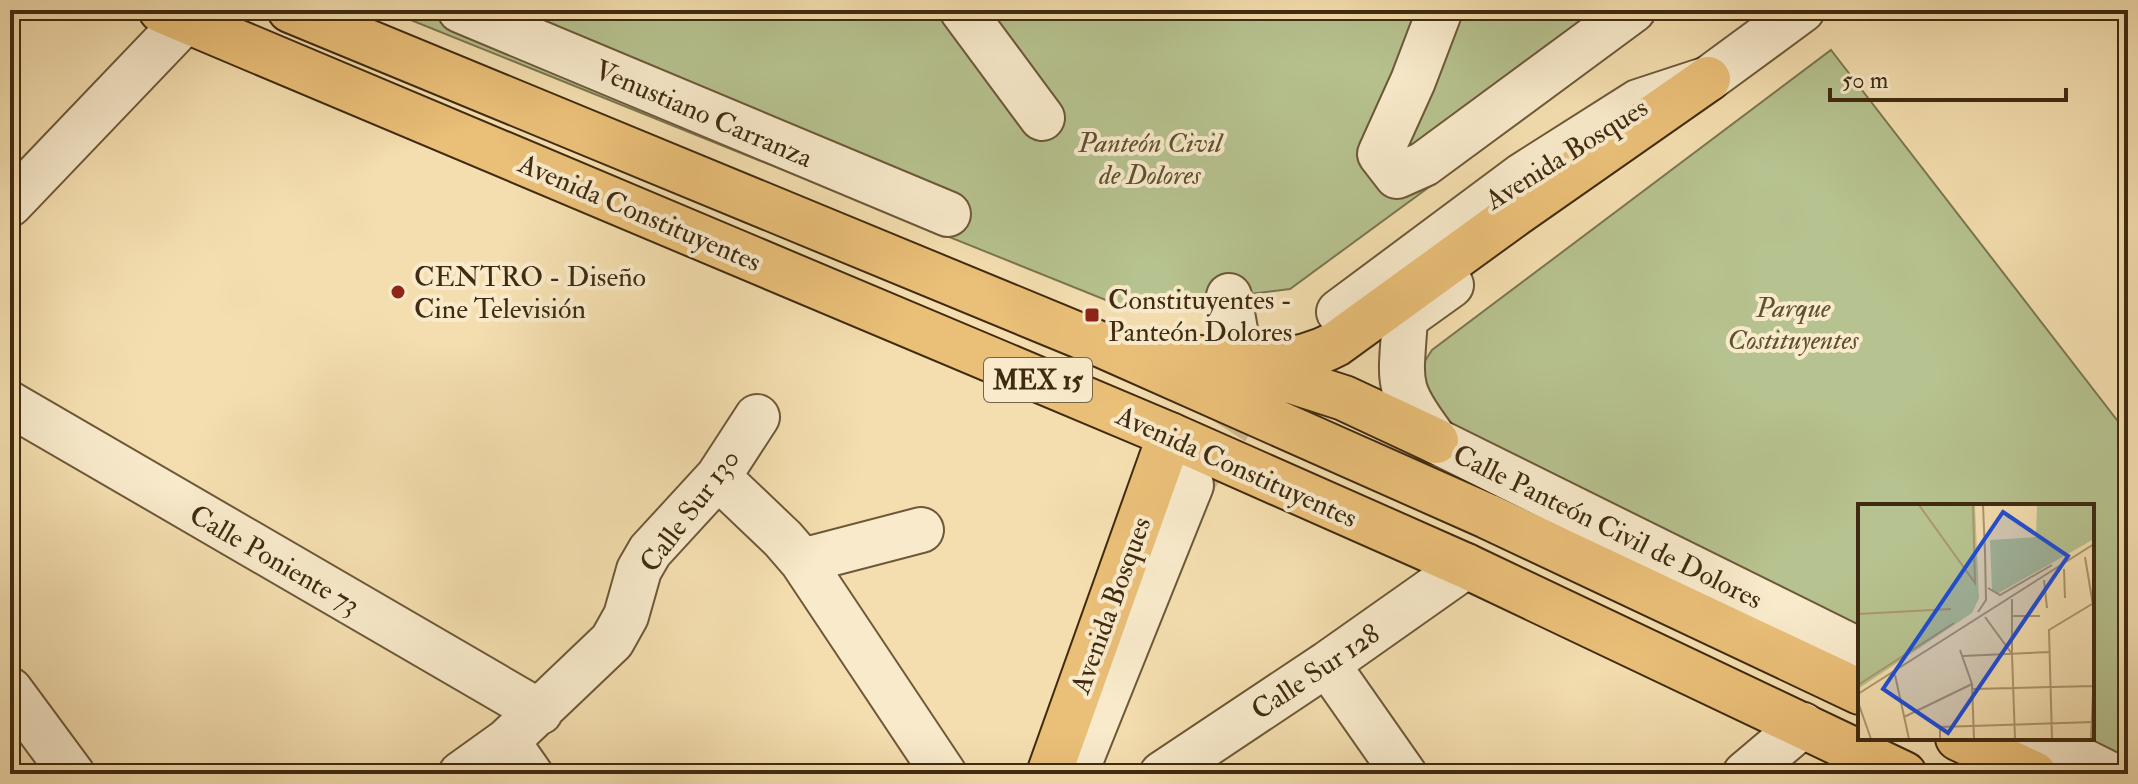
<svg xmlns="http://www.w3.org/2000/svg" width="2138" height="784" viewBox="0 0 2138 784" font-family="'IM FELL Double Pica',serif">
<rect width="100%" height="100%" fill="#f4deaf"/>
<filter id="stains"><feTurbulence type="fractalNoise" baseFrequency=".0025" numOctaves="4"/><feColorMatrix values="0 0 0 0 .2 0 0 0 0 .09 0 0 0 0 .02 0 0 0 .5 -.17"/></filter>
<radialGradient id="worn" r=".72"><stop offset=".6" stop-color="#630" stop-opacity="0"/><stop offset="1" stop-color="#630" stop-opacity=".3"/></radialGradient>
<path fill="#b6c28f" stroke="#7b7650" stroke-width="2" d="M386,10h1276l-196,150 -176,129 -162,20z
M1831,50l286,370 11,-6v347l-46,-23h10v-232h-232v122l-434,-216 -10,-37 16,-25z"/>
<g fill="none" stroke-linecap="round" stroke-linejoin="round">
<path stroke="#d0ba8f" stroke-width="44" stroke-dasharray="44 22" stroke-linecap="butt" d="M1191,485l39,-61 38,-43"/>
<defs>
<path id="minor" d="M460,10l488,204
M962,10l80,108
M1440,10l-27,71 -33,73 17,22 27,-12 209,-154
M10,204l176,-184
M1451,285l-46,33c-4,66 -11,68 31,123l424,210
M1229,296l12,68 -3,36
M1339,312l184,-137 115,-73 70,-23 94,-69
M10,404l530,308
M718,477l65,62 19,22 142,213
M802,561l119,-31
M1327,664l77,110
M10,690l62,84
M2037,738l72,36
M507,741l23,33
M461,774l46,-33 105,-100 14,-25 13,-46 11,-19 68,-74 39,-60
M1075,774l116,-289
M1162,774l165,-110 139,-98
M1745,774l58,-49"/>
<path id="major" d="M1049,774l121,-339"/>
<path id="highway" d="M161,10l1009,425 296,131 438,208
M290,10l805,332 392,174 373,176
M1151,350c63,10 126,25 185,-6l179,-130 193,-135
M1254,369l90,29 92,43
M1958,738l76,36"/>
</defs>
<use href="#minor" stroke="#6d5838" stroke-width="48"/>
<use href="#major" stroke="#402b10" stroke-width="48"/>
<use href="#highway" stroke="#402b10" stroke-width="48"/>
<use href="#minor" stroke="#f8eacb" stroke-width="44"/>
<use href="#major" stroke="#eabf78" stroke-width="44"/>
<use href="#highway" stroke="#eabf78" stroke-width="44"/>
</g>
<g fill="#8f2418" stroke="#f8eacb" stroke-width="3">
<circle cx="398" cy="292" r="8"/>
<rect x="1084" y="307" width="16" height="16" rx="4"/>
</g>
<g text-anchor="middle" stroke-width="8" stroke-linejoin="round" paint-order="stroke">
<rect fill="#f8eacb" stroke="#776448" stroke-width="2" x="984" y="358" width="108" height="44" rx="6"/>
<g font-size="26" font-weight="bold" fill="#402b10">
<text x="1038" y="389">MEX 15</text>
</g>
<g font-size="28" fill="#402b10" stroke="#f8eacb">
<text transform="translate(704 113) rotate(23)" y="10">Venustiano Carranza</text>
<text transform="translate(1566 153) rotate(-32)" y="10">Avenida Bosques</text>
<text transform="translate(640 212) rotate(23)" y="10">Avenida Constituyentes</text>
<text transform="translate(1237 466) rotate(24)" y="10">Avenida Constituyentes</text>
<text transform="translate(689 510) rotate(-53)" y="10">Calle Sur 130</text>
<text transform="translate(1608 526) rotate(26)" y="10">Calle Panteón Civil de Dolores</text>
<text transform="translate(275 559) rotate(30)" y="10">Calle Poniente 73</text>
<text transform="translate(1110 605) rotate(-70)" y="10">Avenida Bosques</text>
<text transform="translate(1315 671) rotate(-34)" y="10">Calle Sur 128</text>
</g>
<g font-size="28" font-style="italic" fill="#5e5130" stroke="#f8eacb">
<text x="1150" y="152">Panteón Civil<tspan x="1150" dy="32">de Dolores</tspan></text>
<text x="1793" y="317">Parque<tspan x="1793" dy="32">Costituyentes</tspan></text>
</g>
<g font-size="28" fill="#402b10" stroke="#f8eacb" text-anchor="start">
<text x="414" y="286">CENTRO - Diseño<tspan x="414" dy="32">Cine Televisión</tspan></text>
<text x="1108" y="309">Constituyentes -<tspan x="1108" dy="32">Panteón Dolores</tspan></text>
</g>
</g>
<g transform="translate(1858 504)">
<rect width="236" height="236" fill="#f4deaf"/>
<path d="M0,1h117l4,93 -7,15 -114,76zM179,1h57v34l-97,55 -5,-4 -2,-50 46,-3z" fill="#b6c28f"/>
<path fill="none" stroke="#ac966f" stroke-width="2" d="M61,1l56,78 -2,-78M125,1l2,47M227,53l9,54M206,65l1,29M186,76l3,28M130,84l12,7 52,-30M154,95v55M120,108l8,-12 -1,-48M0,110l93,-5M154,112h28M127,113l27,37 3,85M102,146l12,34 2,55M105,152l87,-4M37,171l14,64M0,181l96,-62M115,185l121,-3M0,190l236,-150M0,198l13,37M46,213l68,-33M82,235v-12l154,-5M194,235l-3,-109 43,-26M233,235l3,-70"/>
<path fill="#1d4ed8" fill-opacity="0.15" stroke="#1d4ed8" stroke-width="4" d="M145,8l65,44 -120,177 -65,-44z"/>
<rect width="236" height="236" fill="none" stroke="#402b10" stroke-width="4"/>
</g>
<rect width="2138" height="784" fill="none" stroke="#f4deaf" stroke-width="40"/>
<rect x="12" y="12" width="2114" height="760" fill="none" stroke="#402b10" stroke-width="4"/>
<rect x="20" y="20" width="2098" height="744" fill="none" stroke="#402b10" stroke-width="2"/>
<path d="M1830 88v12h236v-12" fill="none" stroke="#402b10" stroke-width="4"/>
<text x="1842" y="88" font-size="24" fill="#402b10" stroke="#f8eacb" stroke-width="6" paint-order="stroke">50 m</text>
<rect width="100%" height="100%" filter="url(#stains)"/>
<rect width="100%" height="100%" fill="url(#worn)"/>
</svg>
